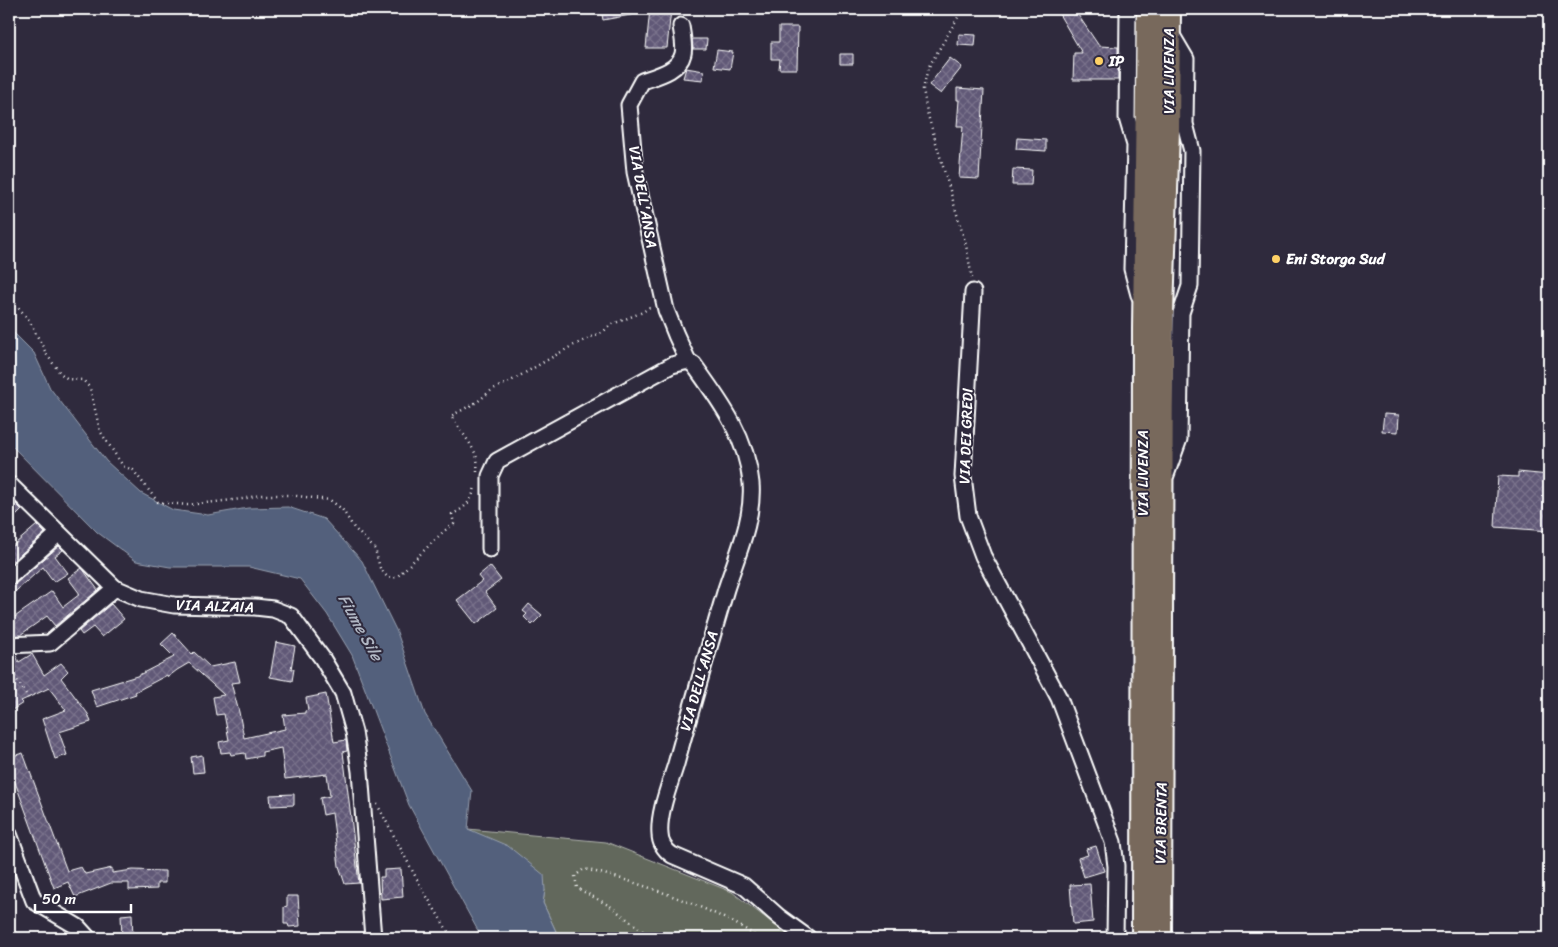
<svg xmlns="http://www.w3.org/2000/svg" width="1558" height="947" viewBox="0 0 1558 947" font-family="Sriracha,sans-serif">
<defs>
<pattern id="building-cross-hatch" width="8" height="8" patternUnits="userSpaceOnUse" patternTransform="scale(1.25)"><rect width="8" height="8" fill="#615977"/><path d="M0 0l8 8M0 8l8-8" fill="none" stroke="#79728b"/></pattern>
</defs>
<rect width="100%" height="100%" fill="#2f2a3d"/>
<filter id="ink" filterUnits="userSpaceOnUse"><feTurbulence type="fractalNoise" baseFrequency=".02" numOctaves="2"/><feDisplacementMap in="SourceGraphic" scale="10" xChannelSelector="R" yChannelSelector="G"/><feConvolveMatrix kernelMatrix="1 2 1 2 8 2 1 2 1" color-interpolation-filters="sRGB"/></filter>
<g filter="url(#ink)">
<path fill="#62685b" stroke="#b0b4ad" d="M468,829l138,13 126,50 60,46h-233l-16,-35 2,-13z"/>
<path fill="#52607b" stroke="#97a0b0" d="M9,328l25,25 16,35 56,73 35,32 32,17 35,5 40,-7 40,-1 36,12 38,42 35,71 28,82 47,77 -4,38 40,17 36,29 1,15 -2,13 16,35h-77l-73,-133 -57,-150 -25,-41 -27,-35 -51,-12h-79l-34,-6 -39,-29 -88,-89z"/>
<path fill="url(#building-cross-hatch)" stroke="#fff" d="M601,9h35v5l-33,6z
M650,9h21l-4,39h-21z
M1067,9h7l25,37 19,1v33h-45l1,-27h8l-23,-39z
M779,27h19l-1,42h-18l1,-10h-9v-17h8z
M959,34l17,1 -1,11 -17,-1z
M692,39h15l-1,10h-13z
M717,50l16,2 -3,17 -16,-2z
M840,54h13v10h-13z
M950,58l12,9 -21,27 -12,-9z
M686,68l18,3 -1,9 -20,-2z
M957,88l27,2 -5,89 -20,-1 4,-52h-6l2,-26h-2z
M1017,138l29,2v11l-30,-2z
M1013,169l19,1 -1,15h-19z
M1384,414l15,1 -1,17 -16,-1z
M1518,472l31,3v56l-54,-4 3,-51 20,1z
M9,497l13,13 -13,13z
M37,525l8,8 -32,28 -4,-6v-6z
M59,546l4,4 -8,6 13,17 -14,9 -11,-15 -34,30v-11l6,-2z
M490,566l11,14 -16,12 12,16 -21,16 -19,-24 25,-19 -4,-5z
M82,568l16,22 -43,36 -8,-10 -27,19 -11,1v-15l43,-30 11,16 17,-13 -12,-16z
M111,604l13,15 -22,18 -9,-10 -11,8 -3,-4z
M529,604l13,11 -10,10 -8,-8 3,-3 -4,-3z
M173,633l19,21 2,-2 16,15 25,-5 5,20 -9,1 8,29 5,26 41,-9 -2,-14 22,-2v-2l3,-1 -2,-12 20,-4 8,48 12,-2 1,11 -4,1 16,131 -14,1 -6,-18 -7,-53 -9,2 -3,-17 10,-2 -3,-22 -42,5 -4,-31 -19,4v4l-16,3 -1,-6 -14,2 -1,-3 -9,1 -2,-11 10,-2 -5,-26 -8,1 -3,-18 11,-2 -35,-32 -12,7 -9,7 -1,-2 -32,17 1,2 -39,13 -6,-17 46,-14 37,-19 -13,-13z
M276,642l19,4 -4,23h3l-2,12 -22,-4z
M9,654h6l4,8 13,-8 12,21 17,-12 7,8 -7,7 27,36 3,8 -32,10 8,23 -12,4 -13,-40 24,-9 -17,-22 -28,13 2,2 -14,9z
M23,753l44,118 14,-4 4,7 27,-6v5l21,-3 32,1v12h-8v6l-28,1v-7h-18l-36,14 -7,-15 -14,6 -45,-122v-9z
M202,755l2,17 -11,1 -2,-16z
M294,794v11l-23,1 -1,-11z
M1096,846l8,25 -20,6 -6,-19 10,-3 -2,-6z
M401,869l2,28 -22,2 -1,-22h4v-7z
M1090,884l3,38 -20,2 -3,-39z
M287,896h11l2,30 -11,1 -1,-3h-4v-17l3,-1z
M132,914l1,24h-11l-1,-23z"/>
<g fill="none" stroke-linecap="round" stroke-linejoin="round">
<defs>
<path id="minor" d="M1128,9l-1,109 8,27 -3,124 7,26
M681,26c1,8 4,20 2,28 -4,17 -27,22 -41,27l-13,24 6,67 31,138 10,25 12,26 6,4c26,36 53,72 57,118 3,36 -14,72 -25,106 -17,58 -34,116 -50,175 -6,20 -18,49 -16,70 0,9 5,16 12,21l72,31 35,31 29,21
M973,292l-10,184 5,40 15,40 76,142 54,144 3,24 -1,72
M1166,475l13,-36 2,-126 9,-27 2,-135 -7,-27 1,-65 -16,-27
M9,484l106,104 26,11 33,6 81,2 18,2 18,7 31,42 21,35 11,39 6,39 13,167
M490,549v-73l7,-15 175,-96 16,-4
M9,577l49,-43
M9,645l41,-2 65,-55
M9,834l25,67 44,26 10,11"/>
<path id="highway" d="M1143,938l1,-609 4,-320
M1160,938l2,-626 6,-182 1,-121"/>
</defs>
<use href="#minor" stroke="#fff" stroke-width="19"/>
<use href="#highway" stroke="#fff" stroke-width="26"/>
<path stroke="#fff" stroke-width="2.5" stroke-dasharray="1 4" stroke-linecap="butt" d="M963,9l-35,59 -5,21 4,23 39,133 6,33
M9,296l20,24 18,35 13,18 8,6 15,1 7,8 10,43 23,35 10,4 25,32 29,3 55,-6 18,-4h29l41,5 12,9 12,19 21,21 5,19 8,10 9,-1 47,-46 10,-7 -2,-10c13,-5 20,-14 23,-27
M477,472c0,-4 1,-9 0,-13 -2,-11 -19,-32 -26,-43l26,-14 16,-13 16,-7 61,-35 34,-16 6,-6 33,-13 8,-6
M9,668l21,32
M377,804l43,81 32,53
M650,938l-2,-3 -38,-29 -33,-18 -2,-12 9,-7c47,11 93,27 136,47 14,7 26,12 37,22"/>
<use href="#minor" stroke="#2f2a3d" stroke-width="15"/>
<use href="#highway" stroke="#78695c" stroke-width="22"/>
</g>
</g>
<g fill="#ffd166" stroke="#2f2a3d" stroke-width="2">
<circle cx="1099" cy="61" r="5"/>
<circle cx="1276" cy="259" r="5"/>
</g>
<g text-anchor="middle" stroke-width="4" stroke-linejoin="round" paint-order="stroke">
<g font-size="15" font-weight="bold" fill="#fff" stroke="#2f2a3d" text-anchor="start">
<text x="1109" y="66">IP</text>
<text x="1286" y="264">Eni Storga Sud</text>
</g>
<g font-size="15" fill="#fff" stroke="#2f2a3d">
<text transform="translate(1169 71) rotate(-90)" y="5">VIA LIVENZA</text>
<text transform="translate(643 197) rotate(80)" y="5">VIA DELL'ANSA</text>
<text transform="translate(966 436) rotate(-88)" y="5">VIA DEI GREDI</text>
<text transform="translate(1143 473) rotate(-90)" y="5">VIA LIVENZA</text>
<text transform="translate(215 606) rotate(2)" y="5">VIA ALZAIA</text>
<text transform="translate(699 681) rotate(-74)" y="5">VIA DELL'ANSA</text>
<text transform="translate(1161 823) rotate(-89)" y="5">VIA BRENTA</text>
</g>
<g font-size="16" font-style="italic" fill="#b1b7c4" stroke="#2f2a3d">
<text transform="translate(361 627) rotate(61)" y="6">Fiume Sile</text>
</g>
</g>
<rect width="1558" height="947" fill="none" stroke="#2f2a3d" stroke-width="30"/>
<rect x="15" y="15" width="1528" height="917" fill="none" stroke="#fff" stroke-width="2" filter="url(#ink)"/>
<path d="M35 904v8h96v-8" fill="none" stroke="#ffffff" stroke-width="2.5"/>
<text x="42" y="904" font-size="15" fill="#ffffff" stroke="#2f2a3d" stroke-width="4" paint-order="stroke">50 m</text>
</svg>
